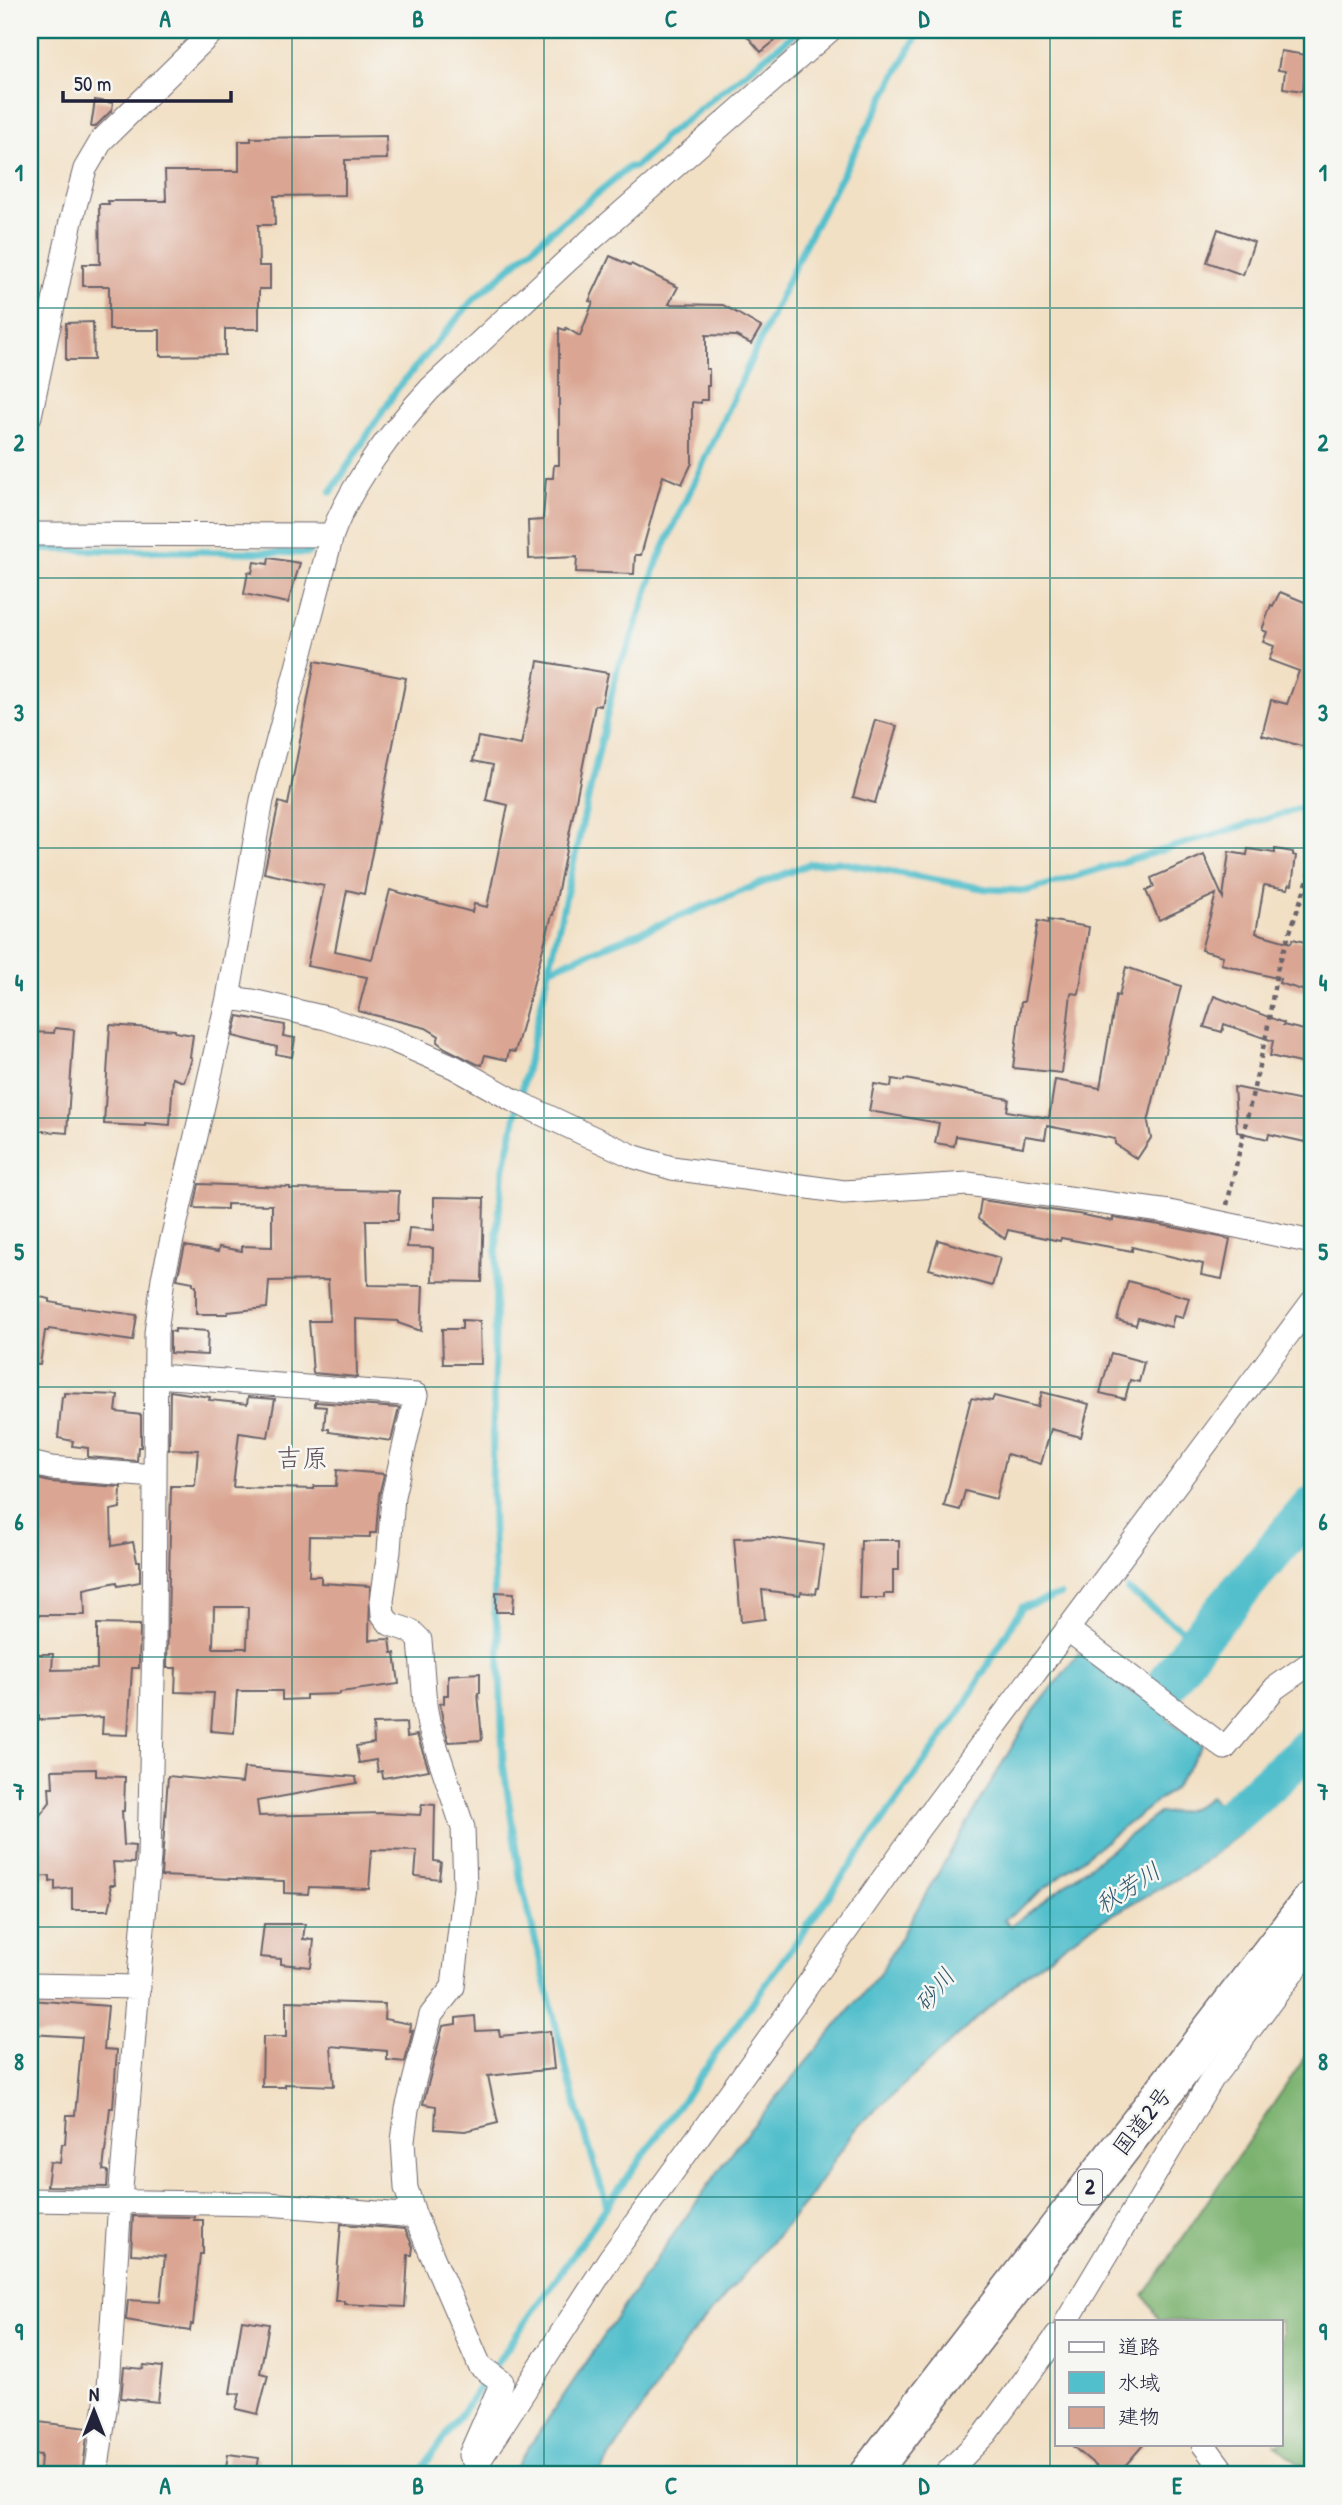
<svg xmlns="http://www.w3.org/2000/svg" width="1342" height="2505" viewBox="0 0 1342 2505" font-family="'Patrick Hand','Klee One',sans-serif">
<rect width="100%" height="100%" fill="#f6f6f2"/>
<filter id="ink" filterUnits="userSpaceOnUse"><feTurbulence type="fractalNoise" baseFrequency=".0143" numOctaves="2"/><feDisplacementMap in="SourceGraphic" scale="14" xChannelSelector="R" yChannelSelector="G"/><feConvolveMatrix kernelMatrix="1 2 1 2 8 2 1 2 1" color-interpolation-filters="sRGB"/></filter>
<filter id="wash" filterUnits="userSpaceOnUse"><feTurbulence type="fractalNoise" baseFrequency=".00686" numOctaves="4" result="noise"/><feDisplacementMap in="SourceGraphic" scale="28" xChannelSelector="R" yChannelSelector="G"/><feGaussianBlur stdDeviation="1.57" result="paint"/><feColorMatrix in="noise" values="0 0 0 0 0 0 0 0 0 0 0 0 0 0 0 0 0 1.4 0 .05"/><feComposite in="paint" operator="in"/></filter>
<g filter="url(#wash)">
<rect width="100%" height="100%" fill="#f2e0c5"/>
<path fill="#7bb270" stroke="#4e6a56" stroke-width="2" d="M1312,2047v427l-37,-30h6v-123h-121l-16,-26z"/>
<path fill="#52bfcc" stroke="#3a7084" stroke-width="2" d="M1079,1653l124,92 -29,43 -170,132 7,6 148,-113c19,0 38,-4 51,-17l31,37 -48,37 -103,57 -63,46 -172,156 -47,71 -119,138 -91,137h-88l151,-223 76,-107 141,-169 152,-260z"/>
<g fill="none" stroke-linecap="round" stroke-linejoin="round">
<path stroke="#52bfcc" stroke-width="7" d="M331,492l66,-103 75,-88 76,-67 81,-67h6l23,-21 5,-8 136,-108
M30,549l278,4 2,-4
M549,969l260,-105 29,-2 149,27 40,2 285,-86
M1128,1590l69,51
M607,2206l-37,-122 -50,-207 -17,-115 -4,-126 -4,-23 -3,-123 5,-258 7,-64 114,-501 11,-21 29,-86 147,-316 115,-214
M418,2475l189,-269 352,-492 63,-107 38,-12"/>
<path stroke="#52bfcc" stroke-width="40" d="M1131,1733l66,-92 115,-135
M1185,1850l49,-36 78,-69"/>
</g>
<g id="blocks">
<path fill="#daa592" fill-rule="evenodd" d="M742,30h46l-27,22z
M1281,51l25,4 -3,36 -20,-3 2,-17 -7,-1z
M95,100l18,3 -1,7 -17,17h-4z
M386,136l1,23 -42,1v35l-71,1 1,29h-17l1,41h11v23h-11v40h-34v26l-65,1v-26h-51v-44h-26v-22h17l-1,-60h10l-1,-3h58l-1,-30h74v-30h12v-3z
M1218,229l36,13 -11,33 -36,-13z
M610,256l20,9 1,-1 47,23 -9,17 54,1 38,22 -10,17 -15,-8 -30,-1v34h3v17h-2v14h-6v3l-9,-1v61l-10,21 -19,-8 -22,79h-6l-1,19 -58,-2 1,-15 -48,2 -1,-38 15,-1 3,-42h7l1,-13h5v-137l6,2 1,-2 14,8 13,-34 -4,-1z
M93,322l1,38h-28v-37z
M269,558l31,5 -12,40 -44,-9 4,-22 4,1 2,-11 14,2z
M1280,592l32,13v144l-50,-14 9,-35 16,4 12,-33 -30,-11 5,-14 -11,-4 4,-10 -5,-2 9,-25 2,1z
M315,661l91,17 -42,216 -17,-4 -12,61 37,8 18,-69 82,22 2,-8 13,3 21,-102 -22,-5 7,-35 -20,-4 5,-24 43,8 17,-84 70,12 -7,33 -6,-1 -42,210h-1l-37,137 -6,-1 -2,9 -22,-5 -3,10 -5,-1 -32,-16 -8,-6 2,-6 -13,-8 -68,-17 9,-34 -60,-11 17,-80 -60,-13 15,-71 9,3z
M875,720l22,6 -22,77 -22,-6z
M1248,849l27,4v-4l18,3v3l3,1 -4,29 -3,-1 -1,5 -24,-4 -8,48 35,10 2,-4 19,5v49l-33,-10 1,-4 -59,-15 2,-8 -22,-6 15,-56 -57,26 -13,-29 8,-4 -3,-9 53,-23 19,43 6,-46 18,3z
M1048,920l41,7 -10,67 -8,-1 -9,80 -49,-5 8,-66h3l14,-81 10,2z
M1126,967l55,19 -33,136 3,16 -14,21 -22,-15v-5l-68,-13 -2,13 -20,-3 -2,11 -67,-11 -2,10 -19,-3 4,-20 -70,-12 5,-27 17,3 1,-8 12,2 1,-2 104,20 -2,12 42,7 6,-38 45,8 16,-93 3,1z
M1214,996l70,27 -1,2 29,7v34l-42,-10 3,-15 -49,-17 -2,8 -18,-5z
M238,1016l47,9 -2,11 12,2 -3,19 -16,-3 1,-7 -44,-11z
M110,1025l65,5v2l18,3 -3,22 2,1 -8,24 -11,-4 -3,47 -25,-2v3l-41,-2z
M55,1028l19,2 -7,103 -37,-3v-98l24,1z
M1234,1087l78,16v19h-2l-5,20 -36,-8 -1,5 -31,-7z
M199,1184l91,3v2l109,2 -1,29h-32l2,65 55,1 -2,45 -23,-8v-2l-42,-2 1,58 -44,-4 -4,-52h21l-2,-41 -59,1 -2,27 -39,4v2h-32v-28l-3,-1v-3l-16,-3 8,-33 33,6 1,-5 23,4v-5l30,1v-42l-45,-1v5l-33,-1z
M434,1197l50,1 -2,84 -50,-1 1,-33 -26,-1 2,-19 25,2z
M981,1200l97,14 35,7v-3l54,8 63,13 -8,40 -21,-4 2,-11 -71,-17v4l-71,-13 -1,3 -52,-11 -3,9 -27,-20z
M938,1240l62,18 -8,28 -63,-17z
M1128,1281l61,17 -6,20 -9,-2 -3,11 -33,-9 -2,7 -19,-5z
M30,1295l20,4v3l20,4 67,9 -4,26 -84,-12 -1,2h-3l-5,34 -10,-1z
M462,1320l18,1 1,43h-38l-1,-35h20z
M175,1329l33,2 -1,24 -37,-2v-22l5,1z
M1111,1353l33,9 -5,20 -9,-2 -5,19 -25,-6z
M170,1391l40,6 -1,3 38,4 1,-7 27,2 -7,38 -29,-4 -6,54 81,2v-3h22l1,-16 47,4 -5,21 -3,38h-6v4l-60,-1 -1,40h12v7l49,3 -1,54 21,-1 2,14h3l4,31 -59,8v2l-34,1v4l-24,1v-9h-45l-3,42 -23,-2 3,-38 -39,-1 1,-24h-9l4,-182h24l3,-36 -29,-1zM214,1607h34l-1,41h-34z
M1042,1392l47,12 -8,33 -30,-8 -10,35 -34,-10 -11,45 -31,-8 -5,19 -16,-4 27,-108 21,3 2,-5 44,11z
M64,1393l54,2 -2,17 25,3v32h-3l-1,14 -49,-4v-9l-16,-2 1,-5 -15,-3 4,-41h2z
M315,1402l84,6 -8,33 -62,-9v-3h-5l2,-22 -11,-1z
M30,1477l20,5 71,5 -1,21 -9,2 1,36 21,-4 4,19h3v21l-22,4 -1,-4 -33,7 1,26h-55z
M766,1537l58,8 -6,43h-1l-1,6 -15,-2 -1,3 -38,-5 3,29 -24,3 -7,-84z
M861,1540h38v30h-6v24h-9v4h-25z
M496,1592l18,1 -1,19h-17z
M97,1624l43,1 -1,43h-7l-4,67 -26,-1 1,-17 -64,3v-4h-6l-1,-19h-2v-43h23l-1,16 45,-1z
M480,1673v20h-2l4,47 -33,2 -6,-20 -3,-18 4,-1v-8h4v-20z
M406,1723l1,14 10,-2 12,35 -46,8 -1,-7 -4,1 -2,-12 -17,3 -3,-17 18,-3 -1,-19z
M244,1768l112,9 1,6 -100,18 2,15 123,-3 38,2 2,-11 13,1 -1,56 7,1 -2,17 -24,-3 2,-25 -45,-1 -3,39 -60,-2 -1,7 -24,-1v-12l-123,-5 7,-100 74,7z
M96,1769v7l29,1 -1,34h-2l2,34 11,1 -1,17 -21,-1 2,23h-5l2,12 -3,13h-37v-22l-17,2v-9l-5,1v-6l-20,1v-49l20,-26 -1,-15h4l-1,-17z
M264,1924h41l-2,15 11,1 -3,27 -30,-3v-5l-21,-2z
M30,2000l78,6 -4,43 13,1 -4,58h-3l-7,62 5,1 -1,16 -60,-1 3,-24 10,1 2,-19h3l2,-29h8l7,-78 -52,-3z
M286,2001l99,3 -1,15 27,5 -1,7 3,-1 -8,32 -18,-2v-9l-56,-5 3,40 -49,-2v3h-23l1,-50h23z
M475,2016l1,15 23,-1 1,6 50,-5 4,38 -66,7 10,47 -33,8 -30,-2 1,-23 -13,-2 20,-78 13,-2v-6z
M133,2216l61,1v3h9v34h-3l-7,71 -2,-1 -1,7 -64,-11 2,-20 32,2 5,-46 -34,-2z
M341,2224l64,5 8,18 -1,8h-4l-3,52 -61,-3v-3h-9z
M242,2320l27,4 -9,49 8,2 -10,39 -22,-5 4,-15 -10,-1z
M144,2365l18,2 -4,35 -37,-4 3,-31 19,2z
M30,2421l58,7 -6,47h-16v-2l-26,-3 1,-15 -11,-1z
M1070,2444h74l-27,31h-10z
M228,2454l31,4 -3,17h-31z"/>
</g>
</g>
<g filter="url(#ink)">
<use href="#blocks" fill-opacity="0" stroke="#6b646b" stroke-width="2"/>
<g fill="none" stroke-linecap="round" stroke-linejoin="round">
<defs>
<path id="street" d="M30,416l41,-195 14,-52 17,-29 112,-110
M30,534l302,1
M228,998l24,3 74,17 66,22 62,27 59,33 74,35 48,22 37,11 172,24 124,-8 201,28 143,30
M156,1376l260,19 -23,101 -4,55 -7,50 1,14 7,9 21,7 9,9 5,65 4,21 34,102 2,59 -12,100 -22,28 -24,94 -4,32 3,47 9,28 65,150 22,16 -32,73
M30,1463l21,5 104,8
M1067,1629l158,119 50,-60 37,-26
M30,1985l109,2
M30,2200l238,4 147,12
M1067,2321l145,-242 100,-132
M1203,2444l23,31
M96,2475l12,-87 12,-188 29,-343 5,-220 2,-304 7,-55 65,-280 34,-198 70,-265c18,-50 62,-107 98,-146l138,-129 262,-230
M470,2475l140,-217 178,-245 131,-185 393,-526
M945,2475l41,-42 71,-97"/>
<path id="highway" d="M868,2475l444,-575"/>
</defs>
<use href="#street" stroke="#6b646b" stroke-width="25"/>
<use href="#highway" stroke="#6b646b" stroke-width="41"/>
<path stroke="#6b646b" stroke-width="4.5" stroke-dasharray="5 5" stroke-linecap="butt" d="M1227,1205l40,-174 10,-61 35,-103"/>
<use href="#street" stroke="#fff" stroke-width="23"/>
<use href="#highway" stroke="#fff" stroke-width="38"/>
</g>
</g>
<path fill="none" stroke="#0f766e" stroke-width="2" stroke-opacity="0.55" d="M292,30v2445M544,30v2445M797,30v2445M1050,30v2445M30,308h1282M30,578h1282M30,848h1282M30,1118h1282M30,1387h1282M30,1657h1282M30,1927h1282M30,2197h1282"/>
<g text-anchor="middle" stroke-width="5" stroke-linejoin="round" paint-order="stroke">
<rect fill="#f6f6f2" stroke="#626272" stroke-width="2" x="1078" y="2169.5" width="24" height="35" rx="5"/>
<g font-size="21" font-weight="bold" fill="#22223b">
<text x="1090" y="2194">2</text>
</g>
<g font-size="23" fill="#22223b" stroke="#f6f6f2">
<text transform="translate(1142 2121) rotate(-52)" y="8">国道2号</text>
</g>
<g font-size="24" font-style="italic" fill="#33596e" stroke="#f6f6f2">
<text transform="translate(1128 1888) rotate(-33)" y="8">秋芳川</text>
<text transform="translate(935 1990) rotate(-51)" y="8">砂川</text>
</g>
<g font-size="26" fill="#625059" stroke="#f6f6f2">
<text x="302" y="1467">吉原</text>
</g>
</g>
<rect width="1342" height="2505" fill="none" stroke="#f6f6f2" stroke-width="77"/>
<rect x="1055" y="2320" width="228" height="126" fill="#f6f6f2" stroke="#a1a1a9" stroke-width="2"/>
<rect x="1069" y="2342" width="35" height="10" fill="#ffffff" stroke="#a1a1a9" stroke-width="2"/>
<text x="1118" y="2354" font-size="21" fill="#22223b">道路</text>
<rect x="1069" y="2372" width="35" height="21" fill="#52bfcc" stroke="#a1a1a9" stroke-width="2"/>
<text x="1118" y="2390" font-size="21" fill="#22223b">水域</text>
<rect x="1069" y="2407" width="35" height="21" fill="#daa592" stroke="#a1a1a9" stroke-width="2"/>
<text x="1118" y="2424" font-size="21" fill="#22223b">建物</text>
<g transform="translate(94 2411)" stroke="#f6f6f2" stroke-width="5" paint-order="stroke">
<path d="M0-5L12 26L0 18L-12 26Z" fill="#22223b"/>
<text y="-10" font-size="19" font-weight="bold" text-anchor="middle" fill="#22223b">N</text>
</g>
<path d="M63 91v10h168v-10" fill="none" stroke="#22223b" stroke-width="3.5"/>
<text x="74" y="91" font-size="21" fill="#22223b" stroke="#f6f6f2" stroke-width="5" paint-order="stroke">50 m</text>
<rect x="38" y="38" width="1266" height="2428" fill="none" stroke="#0f766e" stroke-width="2.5"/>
<g font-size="23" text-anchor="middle" font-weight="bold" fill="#0f766e">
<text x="165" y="27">A</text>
<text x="418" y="27">B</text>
<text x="671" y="27">C</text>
<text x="924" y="27">D</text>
<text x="1177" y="27">E</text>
<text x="19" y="181">1</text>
<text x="1323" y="181">1</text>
<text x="19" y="451">2</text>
<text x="1323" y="451">2</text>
<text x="19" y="721">3</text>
<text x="1323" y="721">3</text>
<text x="19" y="991">4</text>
<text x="1323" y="991">4</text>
<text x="19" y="1260">5</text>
<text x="1323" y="1260">5</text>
<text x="19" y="1530">6</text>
<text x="1323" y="1530">6</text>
<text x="19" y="1800">7</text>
<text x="1323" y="1800">7</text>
<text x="19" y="2070">8</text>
<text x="1323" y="2070">8</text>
<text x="19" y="2340">9</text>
<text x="1323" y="2340">9</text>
<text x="165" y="2494">A</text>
<text x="418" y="2494">B</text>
<text x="671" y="2494">C</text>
<text x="924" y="2494">D</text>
<text x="1177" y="2494">E</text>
</g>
</svg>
